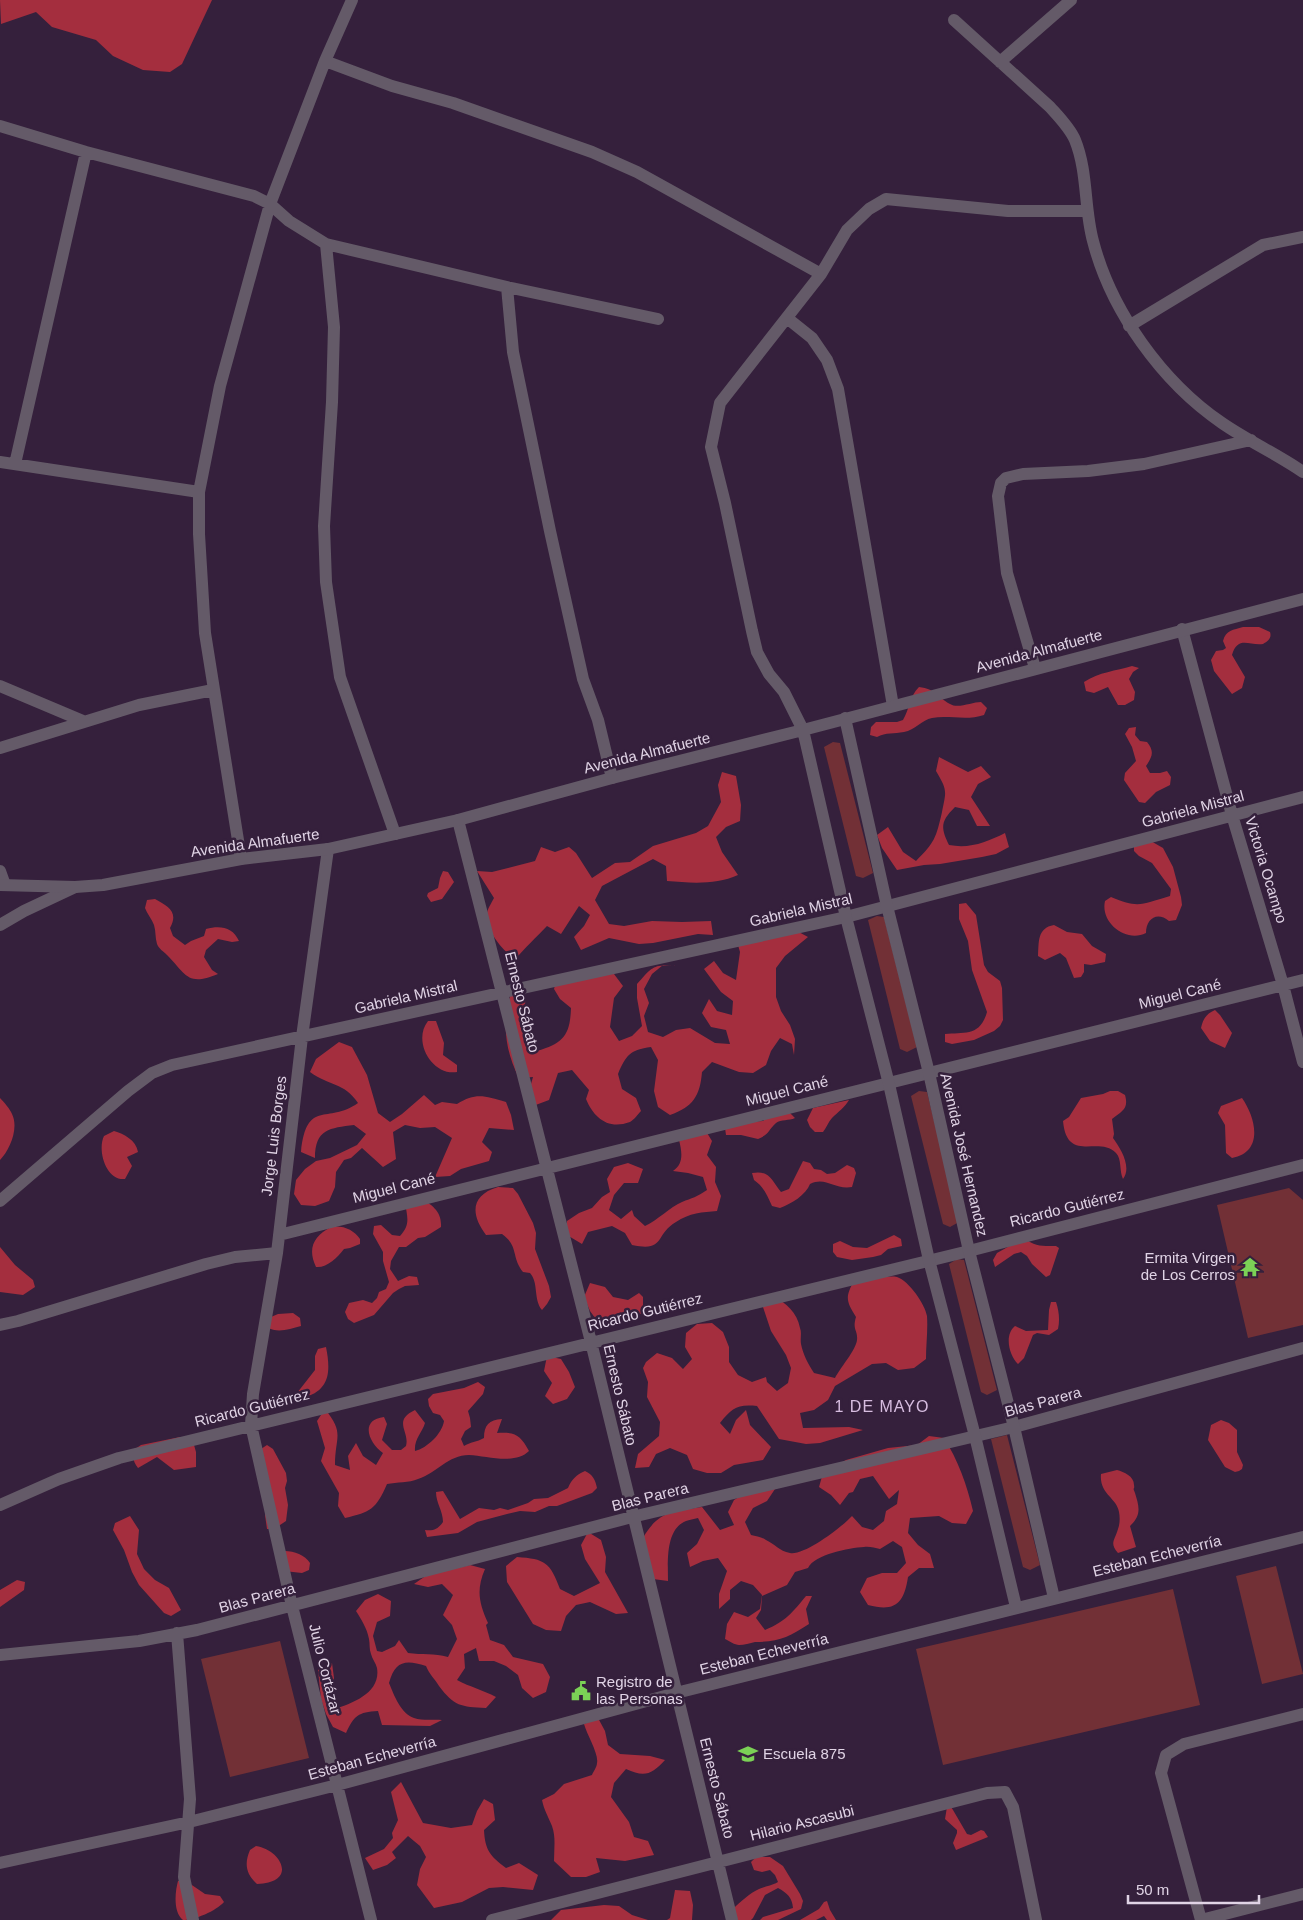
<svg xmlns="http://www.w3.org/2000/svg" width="1303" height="1920" viewBox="0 0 1303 1920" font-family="Arial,sans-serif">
<rect width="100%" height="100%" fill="#35203c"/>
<path fill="#723036" d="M833,742l7,1 33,130 -10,5 -7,-2 -32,-129z
M877,916l7,1 33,130 -10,5 -7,-3 -32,-129z
M919,1091l8,1 32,130 -9,5 -7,-3 -32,-128z
M1289,1188l14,12v125l-55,13 -31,-133z
M957,1259l7,1 33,130 -10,5 -6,-3 -32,-128z
M1007,1435l33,130 -10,5 -7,-3 -32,-128z
M1276,1566l27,108 -41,10 -26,-108z
M1173,1589l27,116 -257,60 -27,-116z
M280,1641l29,117 -79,19 -29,-118z"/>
<path fill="#a42e3e" d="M0,0h212l-30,64 -12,8 -27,-2 -30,-14 -17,-16 -44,-13 -16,-15 -35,12z
M1243,627h16l11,5c2,6 -2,9 -7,12 -14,2 -25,-9 -31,11l13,22 -3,11 -10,6 -18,-23 -3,-11 5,-9 7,-1 3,-2 -3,-7c3,-11 10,-11 20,-14z
M1132,666l7,2 -6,4 -4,7 6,13 -1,8 -9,5h-7l-10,-18 -14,6 -8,-2 -2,-9c15,-10 32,-11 48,-16z
M919,687c17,2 18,10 31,17 8,5 22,-2 31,-2l6,6 -3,7c-17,6 -35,0 -52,3 -10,2 -17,12 -28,14 -10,2 -18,0 -27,5l-7,-2 1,-8 5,-5h21l6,-2c7,-12 6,-23 16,-33z
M1136,727l-1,8 5,6 7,1c8,10 5,15 -1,24l4,7h10l7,-2 4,6 -1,8 -14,7 -11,11 -6,-1 -15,-22 1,-7 11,-12 -4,-14 -7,-13 4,-6z
M939,757l29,15 13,-6 10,11 -13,7 -7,13 19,29h-13l-8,-16 -14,-3c-14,14 -15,20 -6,38 21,4 38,-3 56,-12l4,14 -13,7 -14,3 -42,7 -16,1 -27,5 -15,-22 -5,-13 11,-8 15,25 13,9c19,-19 20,-23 26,-49 4,-21 6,-21 -6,-41z
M722,772l14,4 5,29 -1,16 -14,6 -10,10 6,15 16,23c-22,10 -47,8 -71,6l-1,-15 -13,-7 -51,27 -7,14 14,24 15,2 28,-5 30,1 29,-1 2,14 -15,-1 -45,9 -14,1 -30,-6 -28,12 -7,-13 10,-11 6,-11 -11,-9 -18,28 -14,-8c-11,12 -22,21 -32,34 -12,-10 -30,-29 -28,-47 1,-5 5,-11 7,-15l-17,-27 15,1 43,-11 6,-14 14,5 14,-5 7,6 16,25 23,-15 15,-1 23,-16 43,-13 12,-7 13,-24 -3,-17z
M1149,840l14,8 10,19 8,30 1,8 -6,15 -7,1c-12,-10 -23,-2 -23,12 -20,10 -46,-10 -41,-32l6,-4c28,12 31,7 59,-1l1,-7 -19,-26 -13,-7 -5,-5v-8z
M443,871l5,1 6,10 -12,17 -11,3 -4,-6 1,-3 10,-5 2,-10z
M155,899c13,7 24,13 15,29l3,8 12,9 6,-4 13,-5 2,-7c14,-4 27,-2 33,12l-7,1 -14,-3 -12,11 -2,7 8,13 6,4c-31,13 -32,0 -51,-19 -4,-4 -8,-6 -10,-11 -2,-6 -1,-13 -3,-19 -2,-6 -7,-11 -9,-17l2,-8z
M966,903l10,12 8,50 4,7 12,9 2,7 1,32 -3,6 -6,5 -20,9 -22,4 -7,-2v-8c19,-2 35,3 42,-22l-15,-42 -4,-29 -9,-22v-15z
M1054,925l13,7 15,2 10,12 14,8 -1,8 -14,3 -7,-1v8l-3,5 -7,1 -8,-20 -6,-5 -15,7 -7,-4c1,-14 -1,-28 16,-31z
M795,930l13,7 -23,19 -9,12v29l5,14 9,14 5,14 -1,16 -2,-11 -12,-6 -9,13 -5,14 -13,8 -14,-1 -27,-10 -10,10c-2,24 -9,35 -32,43l-12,-8 -4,-16 4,-31 -7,-13c-21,3 -25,8 -33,27l4,15 14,9 5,13c-3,3 -7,9 -11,11 -22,8 -36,-4 -44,-23l3,-9 -17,-20 -14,3 -9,27 -16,6 -4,-15 4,-14 -14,1c-14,-27 -18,-58 -7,-87l14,5 -4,32 2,15 13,8c27,-8 33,-16 34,-43l-11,-9 -6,-10 4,-14 56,-1 9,12 -9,12 -4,29 9,14 13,-5 10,-10 -5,-28v-14c16,-18 16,-20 40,-18l-14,-1 -11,9 -8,15 5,14 -5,13 4,16 15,5 13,-7 14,-2 25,15 15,1 -4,-14 -15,-3 -9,-14 7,-14 8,12 15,4 1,-14 -12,-9 -17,-23 10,-8 9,12 13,7 4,-28 -2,-7z
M1215,1010l5,5 12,18 -7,15 -15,-7 -9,-13c2,-9 5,-14 14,-18z
M428,1021h8l8,22 -1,12 14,10v7c-25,4 -45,-31 -29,-51z
M339,1042l13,5 15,28 11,38 12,9 12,-8 22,-19 11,10 7,-3 15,2c19,-12 28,-8 49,-2l5,13 3,15 -25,-2 -7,14 10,10 -3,9 -28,8 -11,7 -15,1 17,-39 -17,-11 -15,1 -15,-3 -12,7 3,27 -13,8 -21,-19 -11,10 -7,2 -8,12 -1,15 -6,14 -14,5 -14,-1 -7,-11 2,-14 9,-11 11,-8 14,-3 27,-13 9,-11 -12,-9c-24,3 -39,4 -39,33l-14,-6c6,-54 26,-27 57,-49 -14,-21 -29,-17 -48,-31l6,-13z
M1110,1091h8l7,4c4,14 -3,16 -13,24l2,15 -1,4c8,11 19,29 10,41 -4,-8 -1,-20 -7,-26 -17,-18 -49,11 -53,-32l6,-4 12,-19 22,-4z
M0,1098c4,4 10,11 12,16 7,14 -2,36 -12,46z
M1242,1098c14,20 22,54 -10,60l-6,-5 -1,-28 -7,-12 3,-7z
M849,1100c-4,7 -11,12 -17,18 -4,4 -5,9 -9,14h-8l-5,-5 -3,-7 6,-12z
M789,1112l6,6c-6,3 -14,1 -19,5 -8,7 -6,11 -18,16l-17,-4h-15l-1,-7 22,-6 16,-1 5,-4z
M704,1128l8,13 -5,14 9,12 -1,15 6,14 -4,15c-14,1 -28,2 -41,11 -22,13 -10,30 -44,23l-7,-12 -13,-7 -24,6 -6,12 -15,-9v-14l12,-8 13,-5 10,-11 8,-5 -3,-13 7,-12 14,-4 15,6 -5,14h-14l-10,12 -5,15 12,9 11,-9 2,6 11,10c13,-6 25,-19 37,-24 10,-4 15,-5 25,-12l-4,-13 -15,-4 -15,-2c11,-7 9,-19 6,-31z
M114,1131c10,3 22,9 24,21l-11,5 5,9 -7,13c-19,2 -28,-29 -21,-43z
M803,1161l7,2 4,6 7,1 6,4 8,-1 12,-8 7,3 2,5 -4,14c-18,3 -26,-11 -42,-3 -4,11 -19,20 -30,24l-8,-2c-5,-11 -8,-19 -18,-26l-2,-7c18,-3 19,7 29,19l8,-3z
M498,1187l15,1 5,6 15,29 3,10 -1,16 14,37 2,11 -4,7 -5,6c-9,-11 -3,-27 -12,-37l-7,-1c-12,-15 -4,-26 -21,-38l-16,1c-16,-21 -15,-40 12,-48z
M419,1197c13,8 23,14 22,30l-16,10 -7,1 -12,9h-7l-8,14 -1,8 8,12 11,-5 8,1 2,8 -14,1 -6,3 -6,4 -19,22 -20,8 -6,-4 -3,-7 4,-9 14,-3 9,3 5,-5 2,-6 7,-3 3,-7 -6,-21v-9l-10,-18 1,-8 7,-1 11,10 8,1c11,-12 7,-19 5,-34z
M331,1227c12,-2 23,3 29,12v5l-10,4 -6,1c-7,9 -17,19 -28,18 -9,-19 -2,-31 15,-40z
M894,1235l7,4 1,7 -14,3 -7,6 -8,2 -21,3 -15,-3 -4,-5v-8l7,-3 13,6 14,1z
M1024,1238c11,9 19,8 32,8l3,2 -9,27 -4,2 -14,-13 -5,-8 -6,-4 -7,2 -19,13 -2,-7 4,-7z
M0,1247l15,18 18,15 2,7 -12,8 -23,-3z
M881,1277c5,0 11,-1 16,0 12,4 28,27 30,39 1,14 -1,29 -1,43l-12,9 -16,2 -12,-7 -14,1 -37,22 -7,14 -14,10 -14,3 3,15 46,-1 14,3 -43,13 -14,1 -27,-5 -22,-33c-20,-2 -25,2 -37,17l10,11 6,-14 10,-10 4,15 21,22 -8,13 -29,5 -13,8h-14l-14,-4 -6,-14 -17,-7 -14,6 -7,13 -14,1 3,-14 21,-18 1,-14 -13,-25 1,-15 -5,-14 3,-6 11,-9 15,5 11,11 9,-10 -7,-12 1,-14 11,-9 15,-1 11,9 6,15v15l9,13 14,7 14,-5 1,5 10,9 11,-8 3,-15 -5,-13 -15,-24 -9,-27 11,-8c13,7 24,16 27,32 2,5 0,10 1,16 2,10 7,20 13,29l21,5c5,-10 21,-28 22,-38 1,-10 -5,-10 -1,-23 -10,-16 -11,-20 -2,-36z
M590,1283l15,4 8,10 15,3 11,-7 4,4v16l-29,10 -16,-1 -8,-11 -6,-14z
M1051,1302h5c3,9 4,18 2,27l-9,6 -12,-2 -4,2 -9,23 -6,6c-9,-9 -14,-29 -3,-38l11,5 22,-1 1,-20z
M293,1313l7,5 1,8c-12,3 -23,8 -34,1l4,-10 7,-3z
M326,1347c5,25 4,44 -24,51l-5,-5 18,-23v-14l3,-7z
M547,1356l14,3 8,13 6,15 -8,12 -14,5 -8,-8 7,-13 -8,-12z
M478,1382l7,5 -2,7 -15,17 2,7 1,9 -6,4 -4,8 3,7c6,-4 13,-4 20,-8 0,-13 5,-18 18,-19l-5,14c19,-1 23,2 32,18 -14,14 -42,5 -60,4 -21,0 -32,18 -51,24 -9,4 -21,3 -31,5 -11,25 -16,28 -42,34l-7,-12 1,-13 -18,-32 4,-13 -8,-27 8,-12c20,25 10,27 10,56l15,5 -2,-14 8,-13 7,13 13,9 7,-12c-14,-10 -24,-33 1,-36l3,7 -5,16 10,10h9l5,-4c4,-15 -14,-25 9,-36l10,13c-3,10 -11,16 -10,28 12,-3 27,-17 29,-30l-4,-6 -7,-2 -4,-7 -1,-7 5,-5 31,-6z
M1221,1420l8,3 8,7v22l6,13 -1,4 -3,2 -4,1 -10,-5 -17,-27 3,-15z
M929,1436l15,2c14,22 23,47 29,73l-7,13 -14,-1 -13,-7 -29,2 -2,15 10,12 12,9 4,14h-15l-11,9c-4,27 -13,35 -40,28l-8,-13 7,-14 15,-5h15l9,-10 -4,-16 -9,-6 -13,8c-5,-1 -11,-3 -16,-2 -15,1 -49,7 -56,21l-13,4 -8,13 -25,11 -1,14 -5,8 9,12c21,-9 27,-17 41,-34h6l-6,13 3,15c-20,13 -30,18 -54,18 -5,1 -11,3 -16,3 -4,0 -10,-4 -14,-6l2,-15 7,-12 14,5 12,-8 2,-14 -9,-10 -12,-4 -11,9v9l-11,10v-15l8,-23 -9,-13 -15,3 -13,6 -3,-14 10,-9 7,-14 -6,-12c-4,1 -9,2 -12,3 -21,8 -18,42 -18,60l-15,-2 -10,-41c15,-27 31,-27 59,-31l18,23 14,-5 -6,-13 6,-12 27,-16 14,5 -8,12 -14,7 -8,14 6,13c5,1 11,2 15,5 9,4 13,11 24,13 14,3 52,-26 62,-37l10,11 11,3 11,-9 2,-10 11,-7 2,-14 -10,9 -16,-23 -13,3 -7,13 -4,1 -9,12 -9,-10 -12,-8 4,-14 23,-13 42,-12 29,-3z
M180,1437l14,8 2,7v15l-22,3 -17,-13 -19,11c-5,-7 -6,-11 -3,-19l6,-4z
M267,1445l6,4 13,24 1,8 -2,7 3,17 -2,16 -12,8h-7l-2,-14 1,-7 -5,-59z
M1117,1470c7,2 17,6 17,15 1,6 -2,1 1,8 4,13 7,22 -5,33l6,21 -18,6c-9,-10 -3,-13 0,-24 2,-5 2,-12 1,-17 -2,-14 -20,-18 -18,-38z
M585,1471c8,4 10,8 12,17l-5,5 -35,13h-8l-14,6 -15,-1 -13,3 -30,8 -19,11 -31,4 -2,-7c9,1 13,-1 18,-8 0,-11 -7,-19 -7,-30l7,-1 17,28 19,-11 15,2 6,-2 8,2 20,-7 6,-4 14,-1 20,-10c4,-9 8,-13 17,-17z
M130,1516l9,14 -2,24 7,15 11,11 14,8 12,22 -10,6 -7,-3 -25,-28 -7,-13 -8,-22 -11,-20 2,-7z
M588,1532l13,8 5,17 -1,15 23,41 -12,1 -26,-12 -14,3 -10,11 -5,15 -15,-1 -13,-6 -26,-42 -1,-16 11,-9c28,2 33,5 43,32l14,7 26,-13 -15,-24 -4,-14z
M285,1551c9,0 20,4 25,12l-1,7 -7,3 -18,-2z
M470,1565l15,4c-9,21 -6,34 3,54l-2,2 4,15 14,5 9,12 30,7 7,13 -4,15 -13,6 -11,-10 -4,-13 -12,-9 -12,-5h-15l-3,-13 -12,6 1,14 -8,12c13,7 26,10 39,17l-10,11c-25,-1 -32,-2 -47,-22 -4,-7 -10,-12 -13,-20 -21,-7 -31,-5 -37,17 5,12 12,31 25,35 9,3 20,1 28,2l-12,6 -48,-1 -4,-14c-20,1 -24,5 -32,22l-13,-6 -7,-13 -5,-15 -3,-29 14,-7 2,15 -5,16 5,15c20,-6 47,-17 43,-41 -1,-5 -5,-9 -6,-14 -2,-5 -1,-10 -2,-15 -2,-11 -8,-20 -13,-28l9,-11 13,-6 13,7 -1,15 -13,6 -4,14 4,15 5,1 13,-6 4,-6 9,13c14,2 26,0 40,4l9,-18 -5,-14 -9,-10 10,-20 -11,-11 -14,3 -14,-3 13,-9z
M17,1580l8,2 -1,8 -24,17v-17z
M598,1718l7,13 3,14 12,9 30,2 15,4c-13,14 -20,18 -39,9l-12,14 -3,14 18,25 5,15 14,4 6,14 -29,6 -29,-3 4,14 -14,5h-15l-17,-16c0,-12 2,-24 -2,-35 -4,-10 -8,-16 -10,-26l12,-6 10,-10 28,-9c1,-3 5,-8 5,-12 2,-9 -10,-28 -13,-39z
M401,1782l22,41 28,5 21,-3 5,-14 7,-12 9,5 2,16 -11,10c1,20 6,26 22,38l13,-5 19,12 -5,15 -30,-3 -14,1 -27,14 -28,6 -17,-23 3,-16 6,-12 -6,-11 -12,-10 -16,16 4,6 -9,7 -14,5 -8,-12 19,-9 9,-11 -1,-5 6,-13 -7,-28z
M947,1807h4l2,3 14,24 4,1 10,-5 3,1 4,6 -32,13 -3,-7 4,-10v-3l-12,-11z
M256,1846c26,4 42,37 1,38 -11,-10 -13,-20 -7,-34z
M756,1857h14l13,9 17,28 3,7 -2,8 -23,11h-18l3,-3 30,-9c-1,-11 -6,-15 -15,-20l-13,7 -12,23 -2,2h-19l1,-11c7,-7 17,-16 26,-20 7,-3 12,-3 19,-7l-3,-7 -5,-5 -8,2 -8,-2 -3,-8z
M178,1881h8l19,13 15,2 4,6c-8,9 -29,18 -41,18 -10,-8 -8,-28 -5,-39z
M675,1890l15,1 3,14 -1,15h-25l3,-2z
M827,1901l3,9 6,10h-9l-3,-4 -8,4h-16l19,-11 5,-7z
M604,1905l15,1 13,9 16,5h-97l10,-10z"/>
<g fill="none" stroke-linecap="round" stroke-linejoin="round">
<path stroke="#645a68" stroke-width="12" d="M954,20l96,87c9,10 20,21 25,33 13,32 9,68 18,101 18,70 69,141 129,182 26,18 55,31 81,49
M325,61l67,25 61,17 139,49 45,20 184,102
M1000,62l71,-62
M0,126l86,26 168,44 16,8 19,17 37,23 8,83 -2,75 -8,124 2,56 14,95 55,157
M326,244l181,43 151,32
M507,287l6,65 37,179 33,148 15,41 14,58
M787,318l25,20 15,22 11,29 55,317
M1129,326l134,-81 40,-8
M0,462l199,30
M15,464l71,-312
M1182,629l50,186 51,170 20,77
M1035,668l-28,-95 -9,-77 3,-13 5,-5 17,-4 65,-3 56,-7 107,-24
M0,686l83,35
M803,730l-19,-38 -15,-18 -12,-22 -5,-21 -27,-128 -14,-56 9,-44 101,-129 26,-44 22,-21 17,-10 122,12h78
M0,748l139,-43 74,-15
M458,820l133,522 141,578
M328,849l-26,188 -25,216 -24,141 -2,31 41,181 79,314
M241,859l-36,-226 -6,-99v-42l21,-106 50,-182 55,-143 27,-61
M0,871l5,14
M0,925l24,-14 51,-24
M0,1201l128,-110 24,-18 20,-8 674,-148 457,-120
M279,1235c341,-88 683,-168 1024,-255
M0,1325l18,-4 188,-57 29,-7 42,-4
M0,1505l59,-26 60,-21 850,-207 334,-86
M177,1633l13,166 -6,78 9,43
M0,1655l139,-14 58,-11 435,-113 382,-90 289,-79
M0,1863l189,-41 148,-37 339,-92 627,-156
M492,1920l495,-127 18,-1 8,15 23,113
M1201,1920l-40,-147 5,-18 18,-11 119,-30
M1201,1920l102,-26"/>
<path stroke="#645a68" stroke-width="12" d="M845,718l42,188 42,167 40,178 45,176 40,171
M803,730l43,187 43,167 40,176 46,176 41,171
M0,885l75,2 28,-2 138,-26 87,-10 130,-29 154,-42 191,-48 500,-131"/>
</g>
<defs>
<symbol id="temple-bare" viewBox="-9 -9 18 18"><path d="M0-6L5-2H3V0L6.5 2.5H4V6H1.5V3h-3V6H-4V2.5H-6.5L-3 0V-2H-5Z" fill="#7bd156" stroke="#35203c" stroke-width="2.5" paint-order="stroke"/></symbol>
<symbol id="civic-bare" viewBox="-9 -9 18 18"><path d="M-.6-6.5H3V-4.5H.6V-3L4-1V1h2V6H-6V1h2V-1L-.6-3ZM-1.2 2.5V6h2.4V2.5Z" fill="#7bd156" stroke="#35203c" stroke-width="2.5" paint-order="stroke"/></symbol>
<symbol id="school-bare" viewBox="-9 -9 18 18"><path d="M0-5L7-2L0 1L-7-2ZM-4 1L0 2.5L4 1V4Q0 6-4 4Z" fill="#7bd156" stroke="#35203c" stroke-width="2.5" paint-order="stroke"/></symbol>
</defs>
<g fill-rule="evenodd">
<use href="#temple-bare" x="1236" y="1253" width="28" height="28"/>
<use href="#civic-bare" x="567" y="1677" width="28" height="28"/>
<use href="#school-bare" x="734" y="1740" width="28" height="28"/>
</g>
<g text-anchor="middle" stroke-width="5" stroke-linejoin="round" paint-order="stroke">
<g font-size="15" fill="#e0d3e5" stroke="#35203c">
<text transform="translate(1039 651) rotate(-15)" y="5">Avenida Almafuerte</text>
<text transform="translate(647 753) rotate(-14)" y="5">Avenida Almafuerte</text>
<text transform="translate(1193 809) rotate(-15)" y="5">Gabriela Mistral</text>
<text transform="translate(255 843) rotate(-8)" y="5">Avenida Almafuerte</text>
<text transform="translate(1266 870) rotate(73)" y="5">Victoria Ocampo</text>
<text transform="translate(801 910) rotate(-13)" y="5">Gabriela Mistral</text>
<text transform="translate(1180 994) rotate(-14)" y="5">Miguel Cané</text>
<text transform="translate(406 997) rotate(-13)" y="5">Gabriela Mistral</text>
<text transform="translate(522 1002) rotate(76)" y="5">Ernesto Sábato</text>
<text transform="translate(787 1091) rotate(-14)" y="5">Miguel Cané</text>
<text transform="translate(274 1136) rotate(-83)" y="5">Jorge Luis Borges</text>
<text transform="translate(964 1155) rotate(77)" y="5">Avenida José Hernandez</text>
<text transform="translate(394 1188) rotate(-14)" y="5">Miguel Cané</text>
<text transform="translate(1067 1208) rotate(-14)" y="5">Ricardo Gutiérrez</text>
<text transform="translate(645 1312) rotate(-14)" y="5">Ricardo Gutiérrez</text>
<text transform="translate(620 1395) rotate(77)" y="5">Ernesto Sábato</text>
<text transform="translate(1043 1402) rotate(-15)" y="5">Blas Parera</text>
<text transform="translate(252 1408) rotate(-14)" y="5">Ricardo Gutiérrez</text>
<text transform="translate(650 1497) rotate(-14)" y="5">Blas Parera</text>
<text transform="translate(1157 1556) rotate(-14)" y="5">Esteban Echeverría</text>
<text transform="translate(257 1598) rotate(-15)" y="5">Blas Parera</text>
<text transform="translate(764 1654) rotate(-14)" y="5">Esteban Echeverría</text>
<text transform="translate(325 1669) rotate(76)" y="5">Julio Cortázar</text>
<text transform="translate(372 1758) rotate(-15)" y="5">Esteban Echeverría</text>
<text transform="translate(717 1788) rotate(76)" y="5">Ernesto Sábato</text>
<text transform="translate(802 1823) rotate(-14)" y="5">Hilario Ascasubi</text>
</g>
<g font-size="15" fill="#e0d3e5" stroke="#35203c" text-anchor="start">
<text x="1235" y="1263" text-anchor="end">Ermita Virgen<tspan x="1235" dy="17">de Los Cerros</tspan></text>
<text x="596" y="1687">Registro de<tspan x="596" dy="17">las Personas</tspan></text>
<text x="763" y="1759">Escuela 875</text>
</g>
<g font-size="16" letter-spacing="1" fill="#d7bde0" stroke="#35203c">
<text x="882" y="1412">1 DE MAYO</text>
</g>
</g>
<path d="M1128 1895v8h131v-8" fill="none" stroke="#e0d3e5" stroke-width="2.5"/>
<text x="1136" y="1895" font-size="15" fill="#e0d3e5" stroke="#35203c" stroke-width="4" paint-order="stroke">50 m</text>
</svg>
